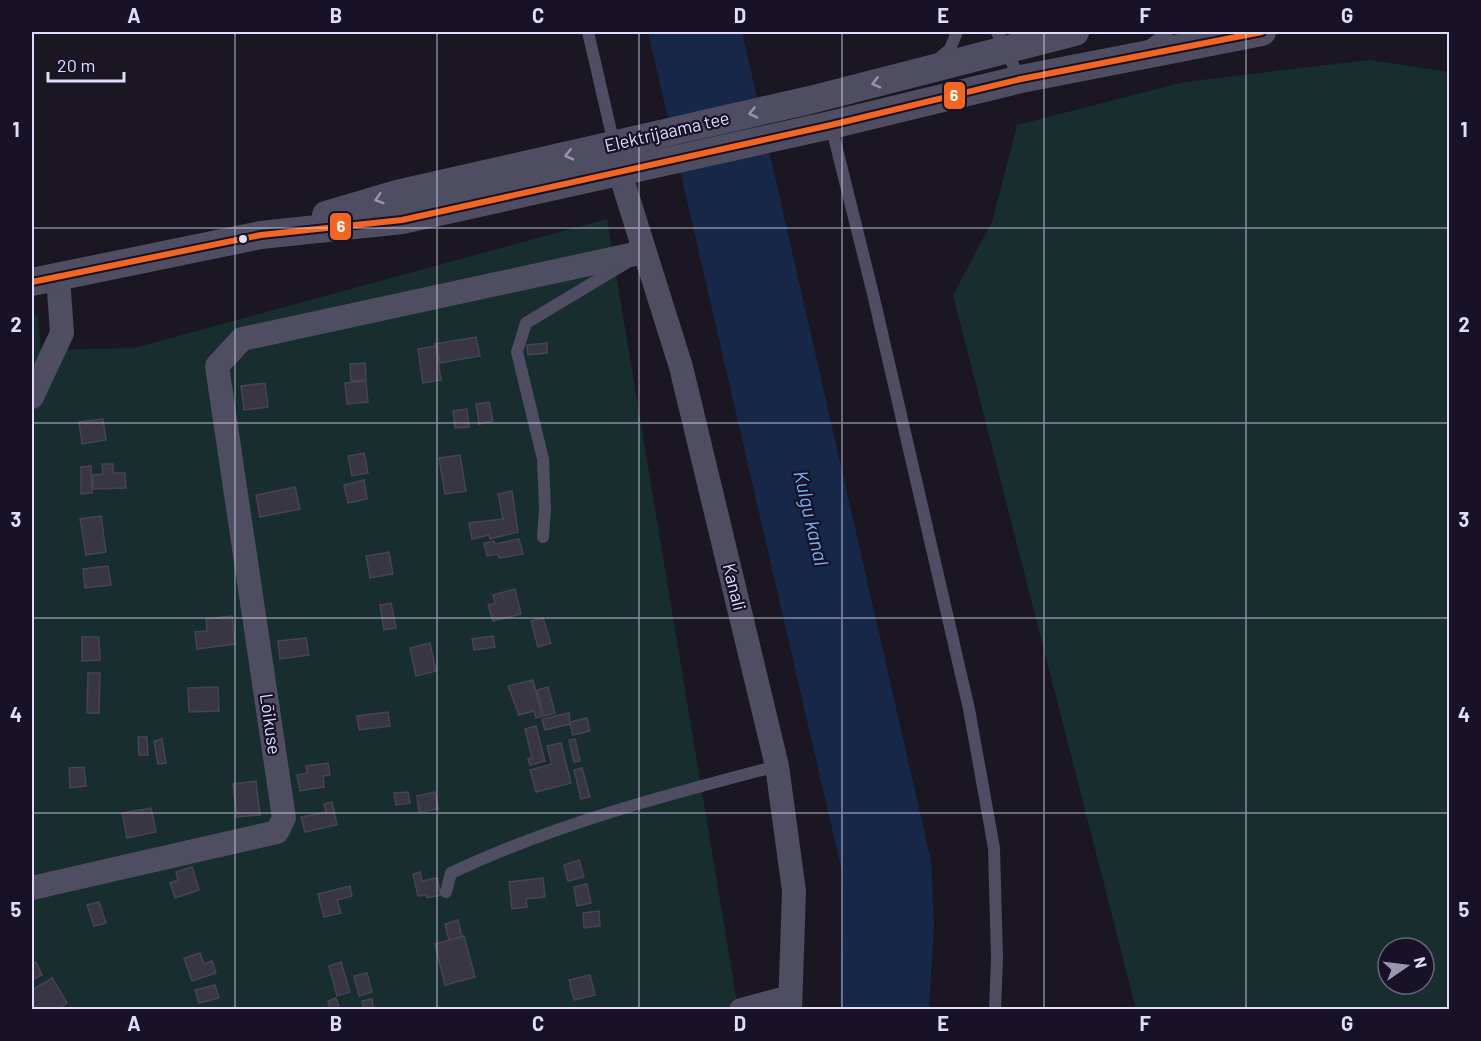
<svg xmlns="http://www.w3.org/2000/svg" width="1481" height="1041" viewBox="0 0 1481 1041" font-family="Barlow,sans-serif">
<rect width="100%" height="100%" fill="#1a1722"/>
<path fill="#172d2e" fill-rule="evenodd" d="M1369,60l80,12v937h-313l-183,-714 39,-73 25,-97 167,-43zM1388,948h36v36h-36z
M607,219l131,790h-706v-693l6,-1 3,35 93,-2z"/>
<path fill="#162748" d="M648,32h94l189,829 3,63 -5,85h-89l2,-137z"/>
<path fill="#393644" stroke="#474355" stroke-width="1.5" d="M476,337l4,19 -40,7 -3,-18 -3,-1z
M547,343v10l-19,2 -1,-10z
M436,346l5,34 -18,3 -5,-34z
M365,363l1,17 -15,1 -1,-17z
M366,381l2,21 -21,2 -2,-21z
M265,383l3,24 -24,3 -3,-24z
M489,402l4,19 -14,3 -3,-20z
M467,409l2,18 -14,1 -2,-17z
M103,419l3,21 -24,4 -3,-22z
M364,453l4,20 -16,3 -4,-20z
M460,455l6,36 -21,3 -6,-36z
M102,464h11v9h12l1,15 -33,1v-14l10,-1z
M91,466l1,27 -11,1v-27z
M364,480l3,19 -19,4 -4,-18z
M295,487l5,22 -40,8 -4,-22z
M512,491l6,41 -28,7 -1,-4 -17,4 -3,-16 34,-4 -5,-25z
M101,516l5,36 -20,3 -6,-36z
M519,539l4,15 -24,4 -1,-4 -11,2 -3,-13 10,-2 1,3z
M389,552l4,22 -23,4 -4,-22z
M108,566l3,19 -26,3 -2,-19z
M515,589l6,25 -28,7 -5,-16 7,-2 -2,-8z
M391,603l5,25 -12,2 -4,-25z
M232,616l3,28 -38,5 -2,-17 12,-1 -1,-12z
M543,618l8,25 -13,4 -7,-26z
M493,636l2,11 -21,3 -2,-11z
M82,637h17l1,23 -18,1z
M306,638l3,17 -29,4 -2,-18z
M430,643l6,28 -20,5 -6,-28z
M88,673h12l-1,40h-12z
M533,680l9,36 -6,2 -2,-7 -15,4 -11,-29z
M218,687l1,24 -30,1 -1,-24z
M548,687l7,26 -11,3 -7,-26z
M388,712l2,14 -31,4 -2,-14z
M569,713l1,9 17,-4 3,13 -17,4 -3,-11 -25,6 -3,-11z
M536,726l9,35 -15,4 -2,-6 4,-1 -7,-29z
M138,737h9l1,18h-9z
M162,739l4,24 -8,1 -4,-23z
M575,739l5,22 -6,1 -5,-22z
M561,743l10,40 -35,9 -6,-22 22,-6 -5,-18z
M328,763l2,12 -7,1 1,11 -24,4 -3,-16 10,-2 -1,-7z
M84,767l2,19 -16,2 -1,-20z
M582,768l8,29 -9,2 -7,-29z
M256,781l4,34 -23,2 -4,-33z
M408,792l2,11 -14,2 -2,-12z
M435,792l3,17 -19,3 -2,-16z
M332,802l5,23 -32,7 -4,-15 25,-5 -2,-8z
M151,808l5,24 -29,6 -5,-25z
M579,860l5,17 -16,4 -4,-16z
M192,867l7,23 -24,8 -5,-15 8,-3 -2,-8z
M420,872l2,9 15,-3 4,17 -14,3 -1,-3 -8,1 -5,-22z
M543,878l2,19 -19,2 1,8 -15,2 -3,-27z
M587,884l4,19 -14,3 -3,-19z
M350,886l2,10 -15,4 4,13 -17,4 -6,-23z
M99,902l7,21 -12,3 -7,-21z
M599,911l1,15 -16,2 -1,-15z
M458,920l4,17 -13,3 -4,-16z
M464,936l11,41 -30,8 -10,-41z
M200,953l4,11 8,-3 4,12 -24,8 -8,-23z
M36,962l6,13 -10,5v-16z
M341,962l9,30 -13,4 -8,-30z
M367,973l5,19 -13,4 -5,-20z
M590,975l5,20 -21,5 -5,-20z
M52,978l15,25 -10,7h-21l-4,-8v-12z
M215,985l4,13 -20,5 -4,-13z
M336,998l4,12h-10l-2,-9z
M372,999l2,11h-10l-2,-9z"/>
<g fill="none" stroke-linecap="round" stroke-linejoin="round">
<path stroke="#4f4d62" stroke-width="12" d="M588,32l26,112
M997,32l23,47
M1148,47l19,-15
M938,59l12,-10 7,-17
M831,125l42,169 96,415 25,139 3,110 -2,52
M543,537l2,-28 -2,-50 -26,-107 9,-29 100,-60
M446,892l5,-19c104,-49 215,-78 326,-107"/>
<path stroke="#4f4d62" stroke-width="24" d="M620,173l61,194 96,399 17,125 -4,119
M32,397l30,-64 -4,-56
M32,888l245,-56 7,-14 -67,-452 25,-27 402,-87
M741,1010l49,-13"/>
<path stroke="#4f4d62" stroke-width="28" d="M326,215l71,-21 413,-94 265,-68
M32,282l229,-47 141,-15 429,-95 190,-46 241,-47"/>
<defs>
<path id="bus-1" d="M32,282l229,-47 141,-15 429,-95 190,-46 241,-47"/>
</defs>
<use href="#bus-1" stroke="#171227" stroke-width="10"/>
<use href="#bus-1" stroke="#f26522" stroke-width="6"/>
</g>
<defs><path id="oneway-chevron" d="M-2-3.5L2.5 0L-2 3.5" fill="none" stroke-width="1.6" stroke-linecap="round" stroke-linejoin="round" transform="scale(1.5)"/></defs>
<g stroke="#9894af">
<use href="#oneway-chevron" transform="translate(876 83) rotate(166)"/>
<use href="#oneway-chevron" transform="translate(753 113) rotate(167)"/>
<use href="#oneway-chevron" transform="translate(569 155) rotate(167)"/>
<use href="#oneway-chevron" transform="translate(379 199) rotate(163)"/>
</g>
<path fill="none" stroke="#e1dcfc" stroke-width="1.5" stroke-opacity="0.55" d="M235,32v978M437,32v978M639,32v978M842,32v978M1044,32v978M1246,32v978M32,228h1418M32,423h1418M32,618h1418M32,813h1418"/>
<circle fill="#e1dcfc" stroke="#171227" stroke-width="2" cx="243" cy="239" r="5"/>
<g text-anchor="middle" stroke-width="4.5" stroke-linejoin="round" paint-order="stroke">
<g font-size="18" fill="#e1dcfc" stroke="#171227">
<text transform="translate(667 132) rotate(-13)" y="6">Elektrijaama tee</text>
<text transform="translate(734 587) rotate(76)" y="6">Kanali</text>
<text transform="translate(270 724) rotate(82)" y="6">Lõikuse</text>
</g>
<g font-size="20" font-style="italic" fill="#74b2f1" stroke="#171227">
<text transform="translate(811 518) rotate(77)" y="7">Kulgu kanal</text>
</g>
</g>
<g stroke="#171227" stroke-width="2">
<rect x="943" y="81" width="23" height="29" rx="6" fill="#f26522"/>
<rect x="329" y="212" width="23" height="29" rx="6" fill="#f26522"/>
</g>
<g font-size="16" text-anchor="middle" font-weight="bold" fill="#fff">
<text x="954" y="101">6</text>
<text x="341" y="232">6</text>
</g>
<rect width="1481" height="1041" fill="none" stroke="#171227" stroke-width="66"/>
<g transform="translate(1406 966) rotate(76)"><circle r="28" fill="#171227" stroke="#68637c" stroke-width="1.5"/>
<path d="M0-4.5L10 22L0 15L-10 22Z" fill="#9b97b0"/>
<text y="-9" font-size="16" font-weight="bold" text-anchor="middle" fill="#e1dcfc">N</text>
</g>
<path d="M48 72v9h76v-9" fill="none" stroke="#e1dcfc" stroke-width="3"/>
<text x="57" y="72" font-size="18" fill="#e1dcfc" stroke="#171227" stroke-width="4.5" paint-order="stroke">20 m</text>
<rect x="33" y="33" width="1415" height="975" fill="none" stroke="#e1dcfc" stroke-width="2"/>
<g font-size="20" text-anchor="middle" font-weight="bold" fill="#e1dcfc">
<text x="134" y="23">A</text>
<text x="336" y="23">B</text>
<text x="538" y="23">C</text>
<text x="740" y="23">D</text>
<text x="943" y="23">E</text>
<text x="1145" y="23">F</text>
<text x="1347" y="23">G</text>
<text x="16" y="137">1</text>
<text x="1464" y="137">1</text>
<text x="16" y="332">2</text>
<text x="1464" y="332">2</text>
<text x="16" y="527">3</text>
<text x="1464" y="527">3</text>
<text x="16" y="722">4</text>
<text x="1464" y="722">4</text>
<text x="16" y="917">5</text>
<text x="1464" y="917">5</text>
<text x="134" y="1031">A</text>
<text x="336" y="1031">B</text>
<text x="538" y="1031">C</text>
<text x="740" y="1031">D</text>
<text x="943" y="1031">E</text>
<text x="1145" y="1031">F</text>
<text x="1347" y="1031">G</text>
</g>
</svg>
